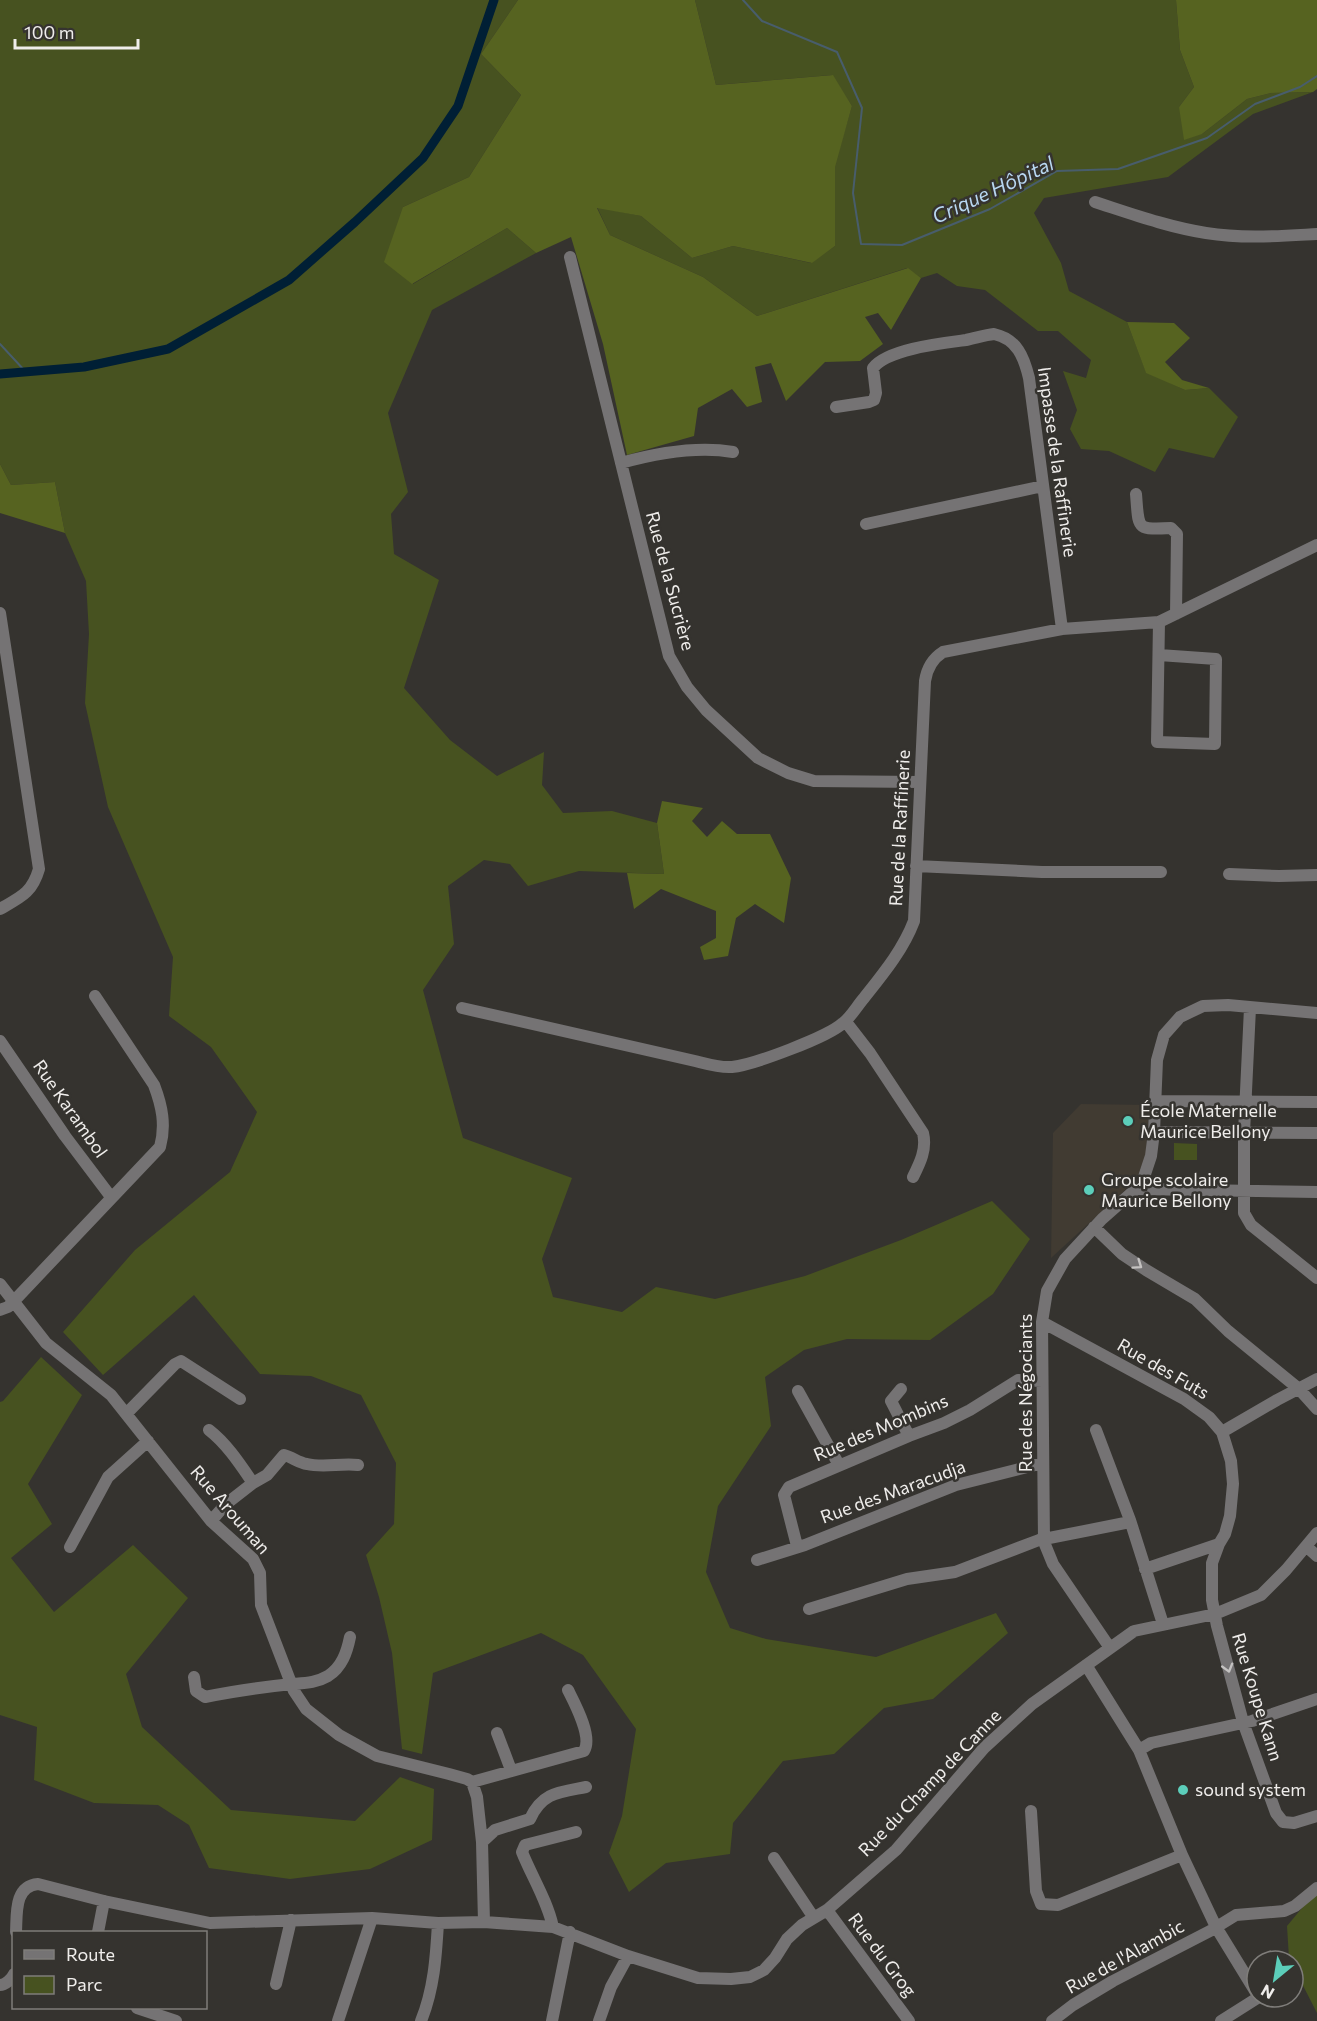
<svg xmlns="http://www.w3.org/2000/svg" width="1317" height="2021" viewBox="0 0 1317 2021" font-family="Commissioner,sans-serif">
<rect width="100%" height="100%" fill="#35332f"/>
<path fill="#413b32" d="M1081,1104l68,1 -3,50 -10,25 -85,78 2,-125z"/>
<path fill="#475220" d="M0,0h518l-37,54 40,41 -52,82 -66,30 10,77 94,-56 29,25 -104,57 -44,103 20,79 -17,22 3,40 45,26 -35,108 46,52 47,36 47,-24 -2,33 21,28 49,-2 45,12 7,51 -85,-3 -51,15 -18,-22 -26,-4 -36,26 6,58 -31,46 40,148 109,40 -30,81 11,38 69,15 34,-25 59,12 90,-23 96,-36 91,-39 38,38 -37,55 -63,46 -83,-1 -43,11 -39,27 6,49 -53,80 -12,66 24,56 36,11 110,18 120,-44 12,20 -75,66 -49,9 -50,46 -51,7 -50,62 -3,31 -64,9 -37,29 -20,-39 13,-37 14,-87 -53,-74 -42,-22 -108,40 -11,81 -20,-5 -10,-96 -13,-56 -13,-42 28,-31 2,-61 -35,-68 -50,-19 -51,-2 -66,-79 -91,80 -40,-43 72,-82 95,-78 27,-60 -46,-65 -42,-31 4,-59 -65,-150 -23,-104 4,-69 -3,-53 -21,-48 -10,-51 -44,3 -11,-21z
M695,0h481l4,50 14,37 -15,20 23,27 45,-35 24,-6 42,-1 -60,22 -85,63 -124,21 -10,15 27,50 8,28 58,31 19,50 39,18 24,-2 29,29 -24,41 -45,-10 -14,24 -46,-21 -28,-2 -11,-20 7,-19 -14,-39 23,7 5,-18 -33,-29h-20l-53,-41 -28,-4 -20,-13 -16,5 -14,-10 -150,48 -54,-39 -93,-42 -13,-28 44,9 51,42 41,-12 78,17 24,-17 -1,-79 18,-61 -20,-31 -116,10z
M1174,1143l23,1v16h-23z
M41,1357l41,38 -54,89 24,40 -41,34 43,54 79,-67 55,53 -62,76 16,53 89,83 124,11 45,-44 34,12 -2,51 -62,29 -80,10 -81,-11 -20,-43 -31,-20 -64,-2 -60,-23 3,-53 -37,-12v-313l3,-1z
M1317,1890v123l-24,-47v-5h-3l-1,-3 -2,-32z"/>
<path fill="#566320" d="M518,0h177l21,85 117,-10 19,31 -17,61v79l-23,17 -79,-17 -41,12 -51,-42 -44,-8 13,27 93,42 54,39 151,-48 13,10 -30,52 -13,-17 -13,4 18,27 -23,17 -35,1 -39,39 -15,-38 -16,4 7,35 -15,5 -15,-18 -34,19 -4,28 -67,19 -24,-111 -32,-107 -35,16 -29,-25 -95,56 -28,-22 19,-55 66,-30 52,-82 -40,-41z
M1176,0h141v89l-4,3 -42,1 -24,6 -45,35 -18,6 -5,-33 15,-20 -14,-37z
M1127,322l47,1 16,15 -25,24 17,18 27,8 -24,2 -39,-17z
M0,464l11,21 44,-3 10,51 -65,-20z
M662,801l41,7 -11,13 15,16 15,-16 15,13h33l21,44 -7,45 -29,-19 -19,14 -8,38 -24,4 -4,-13 16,-9v-27l-55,-22 -27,20 -7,-36 37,1 -7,-51z"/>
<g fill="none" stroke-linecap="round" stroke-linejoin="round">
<path stroke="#485d6c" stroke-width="2" d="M743,0l19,21 75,31 25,56 -9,85 8,51 41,1 88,-36 67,-38 61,-2 89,-31 48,-34 45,-17 17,-11
M0,344l25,27"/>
<path stroke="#001f35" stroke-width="9" d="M0,374l84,-7 84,-18 121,-69 66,-58 68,-64 35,-52 36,-106"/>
<path stroke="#757374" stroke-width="12" d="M1095,202c37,12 73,25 111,31 37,6 74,3 111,1
M570,257l99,399 18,31 19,23 52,48 30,15 26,8 105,1
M836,407l33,-5 5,-2 2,-7 -3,-25c14,-19 70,-25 93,-28 10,-2 19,-5 28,-6 23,5 30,23 35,44l33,251
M621,463c36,-10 76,-17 112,-11
M1136,494c3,35 -1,36 35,34l6,6 -1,80
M866,524l177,-38
M0,613l39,256c-7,24 -18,28 -39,40
M1159,655l57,4 -1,85 -58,-2 2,-120
M916,866l126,6h119
M1229,874l50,2 38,-1
M462,1008l233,53c12,3 25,7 37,6 21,-2 96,-30 111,-44 8,-6 14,-17 21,-25 19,-24 39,-48 50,-77l11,-240c2,-13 7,-22 18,-29l119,-23 97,-7 158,-77
M1250,1008l-6,125v80l7,12 66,53
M846,1022l24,31 53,80c4,16 -3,30 -10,44
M0,1041l65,95 46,61
M1156,1101l161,1
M1154,1132l163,1
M1136,1189l181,3
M1094,1227l28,27 24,16 49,29 33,32 71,58 18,20
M0,1284l46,59 65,52 100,126 42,38 7,14 1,32 33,86 12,18 33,26 38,21 72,18 18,5 5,3 5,15 5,45 2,80
M0,1310l8,-3 5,-5 147,-155c6,-22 2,-41 -6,-62l-59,-89
M1042,1322l142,77 25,18 13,15 9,29 2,23 -3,32 -5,18 -6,10 -7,19v37l5,26 26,96 33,91 7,9 11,1 23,-7
M901,1389l-10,12 18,35
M798,1391l41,74
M127,1413l48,-49 6,-3 59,38
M209,1430c18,14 31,34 44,53
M1096,1430l34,90 33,104
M1222,1432l55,-32 40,-21
M211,1521l15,-17 27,-21 14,-8 17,-20c8,2 15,8 23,9 16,4 34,-1 51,1
M797,1546l-13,-51 5,-8 120,-51 35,-13 26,-13 48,-30 24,1
M70,1547l38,-70 40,-36
M1307,1547l10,9
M757,1560l48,-15 151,-60 87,-22
M1145,1569l74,-25
M809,1609l98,-30 48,-7 84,-32 91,-18
M1110,1648l-57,-84 -9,-22 -2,-220 5,-31 18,-32 37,-40 34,-30 8,-12 7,-21 3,-24 3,-72 7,-25 16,-18 23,-11 25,-1 89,8
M1086,1665l53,85 43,105 34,72 41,67
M194,1677l2,14 9,6c29,-6 58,-10 87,-13 13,-1 24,-1 36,-8 14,-9 19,-24 22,-39
M497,1733l14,37
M1139,1750l12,-7 101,-22 65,-22
M472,1782l112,-31c9,-14 -9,-47 -16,-61
M1031,1811l5,80 5,13 17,1 124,-50
M482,1842l13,-12 35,-11c12,-27 30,-27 56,-32
M774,1858l40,60
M827,1910l82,111
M553,1927c-6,-27 -21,-50 -31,-75l3,-7 51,-13
M16,1932c1,-18 -2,-46 22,-48l66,17 106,22 162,-5 66,5 46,-1 69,5 75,29 70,22 33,1 19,-2 14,-7 11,-12 12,-19 15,-14 25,-15 69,-60 88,-102 48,-44 102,-73 81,-17 46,-19 25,-25 31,-37
M98,1932l6,-31
M276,1984l15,-64
M0,1985c5,0 12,-6 14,-11
M137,2008l39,13
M338,2021l34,-103
M421,2021c13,-32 15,-64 17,-98
M552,2021l18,-89
M599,2021l12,-34 17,-31
M1052,2021l21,-16 40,-24 97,-50 26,-16 48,-4 11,-5 22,-18
M1221,2021l38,-24"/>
</g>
<defs><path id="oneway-chevron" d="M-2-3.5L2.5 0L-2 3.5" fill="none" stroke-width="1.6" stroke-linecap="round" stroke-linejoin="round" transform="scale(1.5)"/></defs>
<g stroke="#c4c2c1">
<use href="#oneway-chevron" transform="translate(1138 1265) rotate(35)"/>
<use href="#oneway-chevron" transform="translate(1228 1668) rotate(74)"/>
</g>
<g fill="#5cceba" stroke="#35332f" stroke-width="2">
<circle cx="1128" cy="1121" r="6"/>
<circle cx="1089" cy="1190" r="6"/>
<circle cx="1183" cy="1790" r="6"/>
</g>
<g text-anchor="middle" stroke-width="5" stroke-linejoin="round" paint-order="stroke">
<g font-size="18" fill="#efedeb" stroke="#35332f">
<text transform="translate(1057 462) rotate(82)" y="6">Impasse de la Raffinerie</text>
<text transform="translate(670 581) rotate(75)" y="6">Rue de la Sucrière</text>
<text transform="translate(900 828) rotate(-87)" y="6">Rue de la Raffinerie</text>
<text transform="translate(70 1109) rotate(55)" y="6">Rue Karambol</text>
<text transform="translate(1163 1369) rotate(30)" y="6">Rue des Futs</text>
<text transform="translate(1026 1393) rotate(-90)" y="6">Rue des Négociants</text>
<text transform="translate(881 1428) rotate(-23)" y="6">Rue des Mombins</text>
<text transform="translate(893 1492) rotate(-20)" y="6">Rue des Maracudja</text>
<text transform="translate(230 1510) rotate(49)" y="6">Rue Arouman</text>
<text transform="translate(1257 1697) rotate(73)" y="6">Rue Koupe Kann</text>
<text transform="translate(930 1783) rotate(-46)" y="6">Rue du Champ de Canne</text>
<text transform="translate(882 1955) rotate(53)" y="6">Rue du Grog</text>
<text transform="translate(1125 1957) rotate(-29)" y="6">Rue de l'Alambic</text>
</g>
<g font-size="18" fill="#efedeb" stroke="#35332f" text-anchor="start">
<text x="1140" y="1117">École Maternelle<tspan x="1140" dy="21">Maurice Bellony</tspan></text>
<text x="1101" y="1186">Groupe scolaire<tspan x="1101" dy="21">Maurice Bellony</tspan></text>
<text x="1195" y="1796">sound system</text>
</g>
<g font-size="20" font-style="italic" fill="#b8d7f1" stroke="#35332f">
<text transform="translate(993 190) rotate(-25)" y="7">Crique Hôpital</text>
</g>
</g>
<rect x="12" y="1931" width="195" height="78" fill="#35332f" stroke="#7f7d7a" stroke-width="1.5"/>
<rect x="24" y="1950" width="30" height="9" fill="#757374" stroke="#7f7d7a" stroke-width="1.5"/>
<text x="66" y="1961" font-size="18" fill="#efedeb">Route</text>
<rect x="24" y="1976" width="30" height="18" fill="#475220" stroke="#7f7d7a" stroke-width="1.5"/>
<text x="66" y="1991" font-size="18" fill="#efedeb">Parc</text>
<g transform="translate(1275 1979) rotate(210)"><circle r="28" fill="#35332f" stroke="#7f7d7a" stroke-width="1.5"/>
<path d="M0-4.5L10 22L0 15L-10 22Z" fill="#5cceba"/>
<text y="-9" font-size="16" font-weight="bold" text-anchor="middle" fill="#efedeb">N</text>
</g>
<path d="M15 39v9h123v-9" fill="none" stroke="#efedeb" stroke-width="3"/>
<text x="24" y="39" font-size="18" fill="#efedeb" stroke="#35332f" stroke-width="4.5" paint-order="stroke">100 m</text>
</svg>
